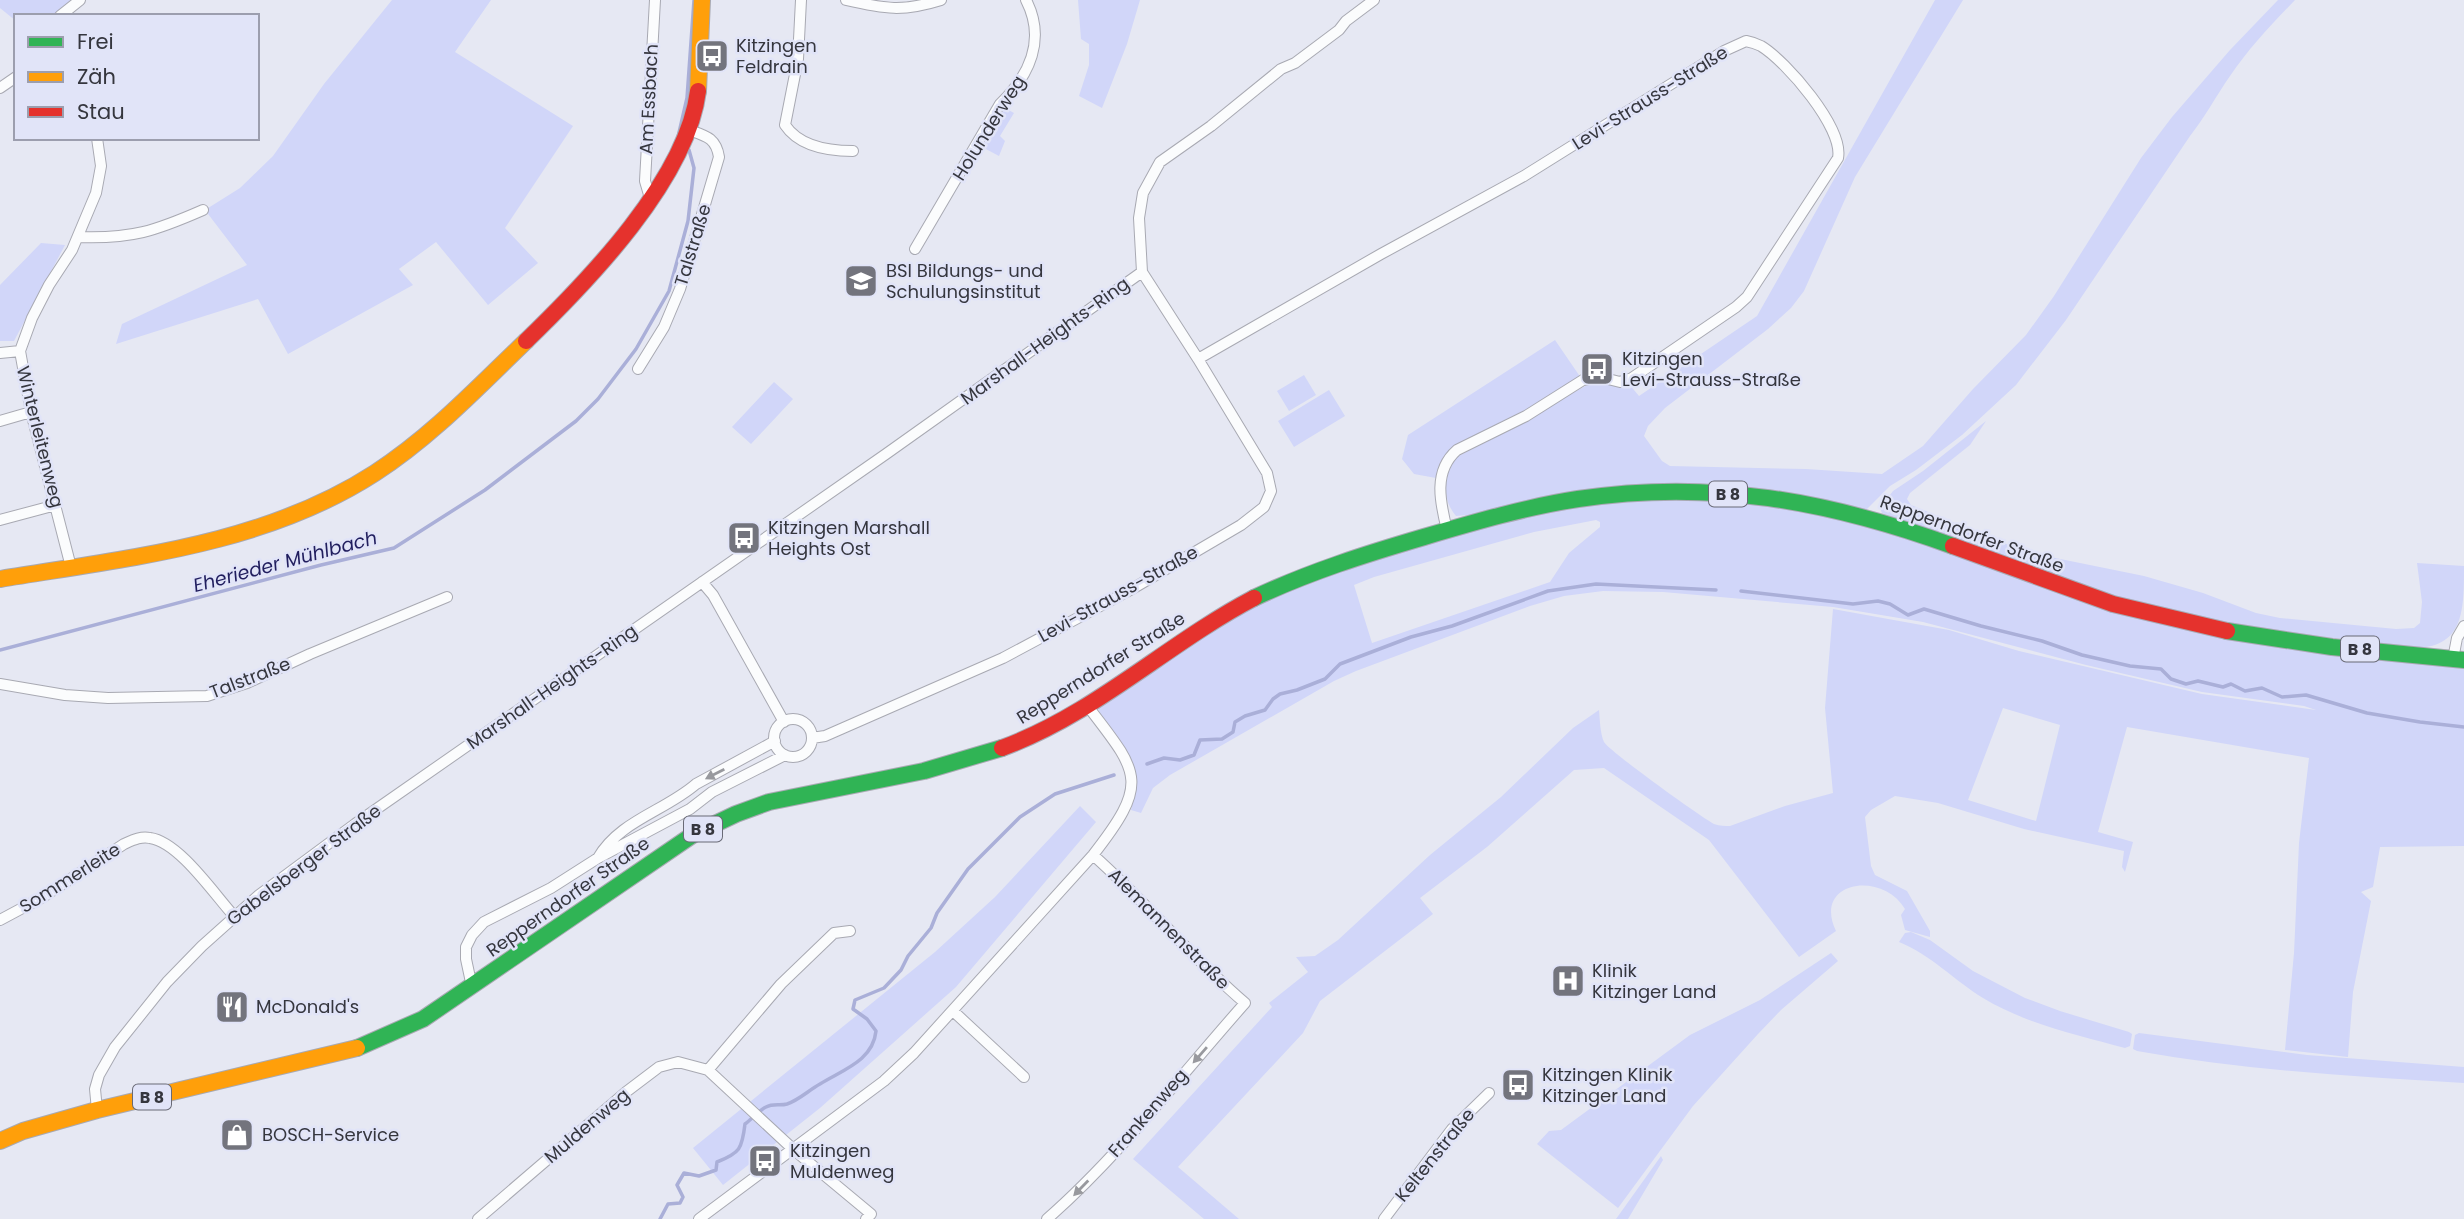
<svg xmlns="http://www.w3.org/2000/svg" width="2464" height="1219" viewBox="0 0 2464 1219" font-family="Poppins,sans-serif">
<rect width="100%" height="100%" fill="#e6e8f3"/>
<path fill="#d1d6f9" fill-rule="evenodd" d="M0,0h76l-20,16h-40v5l-16,-13z
M392,0h99l-36,52 118,74 -68,102 33,35 -50,42 -52,-63 -37,27 14,16 -125,69 -30,-55 -142,45 6,-20 125,-59 -42,-55 35,-22 33,-32 51,-72z
M1078,0h62l-13,44 -25,64 -23,-12 10,-31v-21l-8,-5z
M1935,0h28l-108,177 -51,114 -13,17 -23,21 -103,79 -17,18 -4,10 18,25 8,5 136,3 76,5 41,-28 50,-57 53,-54 28,-39 87,-138 31,-41 58,-67 48,-50h17c-23,24 -46,48 -65,76 -14,20 -25,41 -40,60l-124,184 -50,65 -54,50 -46,35 -26,16 -24,24 -111,-19 -299,25c-14,-17 -10,-32 -8,-53l7,-5 136,-75 38,1 10,12 118,-80z
M1003,107l11,6 -14,23 5,5 -6,15 -17,-9z
M41,243l24,2 -51,96h-14v-56z
M1555,340l26,38 -137,82 -8,18 -22,-4 -12,-15 6,-24z
M1304,375l12,20 -27,16 -12,-20z
M774,382l19,17 -42,45 -19,-17z
M1329,390l16,26 -51,31 -16,-26z
M1986,421l-16,24 -60,48 -3,6 4,6 115,47 118,24 59,17 53,20 24,5 116,11 18,-1 6,-5 2,-21 -5,-39 47,3c0,44 0,80 -47,82l-176,-21 -98,-18 -261,-96 -2,-5 13,-17 30,-20z
M1675,499l70,2 49,6 76,16 129,47 338,84 127,15v177l-84,1 -7,40 -12,5 10,9 -18,91 -5,65 -63,-7 9,-97 5,-110 10,-85 -182,-31 -29,105 35,10 -8,30 -3,-5 2,-16 -100,-22 -86,-26 -43,-7 -24,14 -6,7 6,49 4,9 32,16 23,40v6l-25,-7 -4,-15 4,-6c-23,-39 -93,-28 -69,22l-37,26 -90,-117 -105,-72 -30,2 -87,77 -67,51 13,16 -113,87 -17,32 -125,134 61,52h-35l-71,-60 139,-152 -3,-4 39,-31 -12,-15 19,-1 23,-16 92,-85 71,-58 72,-69 26,-18c1,10 1,23 5,32 5,9 97,75 110,82 6,2 11,2 16,2l55,-20 48,-13 -8,-85 8,-99 116,21 70,21 183,43 114,16 -12,-4 -102,-14 -116,-27 -163,-43 -90,-15 -170,-15 -60,-1 -39,5 -34,10 -174,65 -22,10 -164,94 -17,13 -12,25 -10,-3c10,-38 0,-53 -22,-82 -6,-9 -11,-13 -11,-24l126,-82 60,-31 163,-56 97,-22 67,-10zM1596,520l4,2v5l-31,26 -19,29 -178,61 -18,-58 20,-8 160,-45zM2003,708l57,17 -24,96 -68,-21z
M1080,806l16,16 -140,165 -136,121 -97,77 -30,-37 242,-196 60,-55z
M1911,932l19,8 43,31 52,27 35,13 69,21 3,2 -2,12 -5,2c-48,-13 -99,-24 -142,-50 -28,-17 -53,-44 -84,-56l6,-9z
M1831,953l7,8 -57,49 -23,24 -65,72 -75,102 -81,-64 12,-13 12,-1 129,-95 70,-35z
M2139,1033l168,22 157,12v16c-110,-6 -219,-13 -327,-32l-4,-2 2,-14z
M1661,1156l2,4 -35,59h-12z"/>
<g fill="none" stroke-linecap="round" stroke-linejoin="round">
<path stroke="#aaafd8" stroke-width="3.5" d="M678,137l9,-39 7,-98
M1741,591l112,13 25,-3 12,3 18,11 16,-6 57,17 61,15 40,14 48,11 31,3 10,10 15,5 12,-3 25,6 8,-3 14,7 17,-3 20,9 24,-2 61,18 53,9 44,5
M0,650l321,-85 73,-17 91,-58 91,-69 22,-22 38,-50 33,-58 19,-70 6,-53 -5,-18
M1147,764l17,-6 16,2 14,-5 6,-15 22,-1 11,-7 2,-10 10,-6 20,-6 8,-11 7,-5 17,-4 28,-11 15,-15 71,-27 41,-11 96,-35 48,-7 120,6
M660,1219l8,-15 12,-1 3,-6 -6,-12 7,-12 15,3 17,-6 1,-8c23,-9 25,-13 28,-38 7,-5 13,-13 21,-17 7,-4 14,-1 21,-3 12,-4 22,-14 33,-20 22,-14 53,-23 56,-53l-9,-12 -14,-10 2,-9 29,-12 17,-18 7,-14 23,-28 6,-15 31,-44 52,-52 35,-23 59,-19"/>
<defs>
<path id="street" d="M801,0l-3,59 -13,66c14,21 44,26 68,26
M846,0c39,9 57,12 95,0
M60,16l20,-16
M0,88l16,-11
M650,198l-5,-17 10,-181
M78,237c54,2 77,-6 125,-27
M915,249l85,-145c30,-29 46,-65 26,-104
M0,353l20,-2
M1198,359l183,-105 143,-78 200,-125 22,-10c5,1 11,3 15,5 25,15 83,82 77,112l-91,139 -11,10 -104,71 -12,4 -20,-5 -17,3 -57,36 -69,34c-24,21 -17,52 -10,80
M638,369l26,-42 16,-38 39,-132c-3,-19 -13,-21 -30,-27
M0,421l31,-9
M0,520l56,-15
M71,567l-40,-155 -11,-61 12,-33 17,-33 23,-35 24,-57 5,-27 -4,-28
M702,582l11,13 71,127
M2453,659l4,-21 7,-12
M0,684l65,11 43,3 99,-2 40,-13 63,-29 137,-57
M774 738a19 19 0 1 1 38 0a19 19 0 1 1-38 0Z
M812,738l13,-2 178,-78 129,-69 109,-64 23,-18 7,-16 -4,-18 -69,-114 -56,-87 -3,-54 4,-25 17,-31 51,-36 70,-57 14,-6 44,-33 7,-9 28,-21
M598,858c21,-37 67,-47 98,-74l79,-43
M0,920l43,-23 81,-53c9,-4 17,-8 26,-6 29,4 64,56 84,78
M472,987l-6,-28v-12l6,-12 12,-13 67,-34 47,-30 92,-49 22,-17 73,-37
M953,1011l71,66
M708,1070l86,80 77,64 -5,5
M97,1110l-2,-21 4,-14 16,-28 52,-65 35,-36 57,-51 96,-71 531,-370 256,-182
M478,1219l148,-127 33,-25 19,-5 30,8 73,-86 53,-51 16,-2
M699,1219l185,-138 30,-28 179,-198c58,-74 46,-82 -7,-151
M1047,1219c71,-62 135,-145 198,-216 -54,-46 -99,-101 -152,-148
M1384,1219l68,-90 37,-36"/>
<path id="fast" d="M1254,598c55,-26 112,-44 170,-61 51,-15 102,-30 154,-38 133,-20 251,2 375,47
M2227,631l105,16 132,13
M357,1048l66,-29 271,-185 42,-20 33,-12 155,-31 78,-23"/>
<path id="slow" d="M698,91l4,-91
M0,579c127,-21 264,-34 375,-106 56,-36 103,-86 151,-132
M0,1141l23,-10 74,-21 260,-62"/>
<path id="jam" d="M526,341c63,-61 161,-162 172,-250
M1953,546l160,58 114,27
M1002,748c93,-34 166,-105 252,-150"/>
</defs>
<use href="#street" stroke="#a8a9b2" stroke-width="12"/>
<use href="#fast" stroke="#a8a9b2" stroke-width="18"/>
<use href="#slow" stroke="#a8a9b2" stroke-width="18"/>
<use href="#jam" stroke="#a8a9b2" stroke-width="18"/>
<use href="#street" stroke="#fbfcfd" stroke-width="10"/>
<use href="#fast" stroke="#30b455" stroke-width="16"/>
<use href="#slow" stroke="#ff9f0a" stroke-width="16"/>
<use href="#jam" stroke="#e5322d" stroke-width="16"/>
</g>
<defs><path id="oneway-solid" d="M-6-.8H1V-3.2L6.5 0L1 3.2V.8H-6Z" transform="scale(1.75)"/></defs>
<g fill="#98999e">
<use href="#oneway-solid" transform="translate(715 774) rotate(153)"/>
<use href="#oneway-solid" transform="translate(1200 1055) rotate(131)"/>
<use href="#oneway-solid" transform="translate(1081 1188) rotate(134)"/>
</g>
<defs>
<symbol id="bus-square" viewBox="-11 -11 22 22"><rect x="-9" y="-9" width="18" height="18" rx="4" fill="#73747d" stroke="#e1e4f8"/><path d="M-5-6H5V4H4V6H2V4H-2V6H-4V4H-5ZM-3.5-4V0h7V-4ZM-3.5 1.2v1.5H-2V1.2ZM2 1.2v1.5H3.5V1.2Z" fill="#fff"/></symbol>
<symbol id="school-square" viewBox="-11 -11 22 22"><rect x="-9" y="-9" width="18" height="18" rx="4" fill="#73747d" stroke="#e1e4f8"/><path d="M0-5L7-2L0 1L-7-2ZM-4 1L0 2.5L4 1V4Q0 6-4 4Z" fill="#fff"/></symbol>
<symbol id="hospital-square" viewBox="-11 -11 22 22"><rect x="-9" y="-9" width="18" height="18" rx="4" fill="#73747d" stroke="#e1e4f8"/><path d="M-5-5h3v3.5h4V-5h3V5h-3V1.5h-4V5h-3Z" fill="#fff"/></symbol>
<symbol id="restaurant-square" viewBox="-11 -11 22 22"><rect x="-9" y="-9" width="18" height="18" rx="4" fill="#73747d" stroke="#e1e4f8"/><path d="M-5-6h1v4h1v-4h1v4h1v-4h1v5L-1.5 .5V6h-2V.5L-5-1ZM5-6V6H3V1.5H1.5Q1.5-4 5-6Z" fill="#fff"/></symbol>
<symbol id="shop-square" viewBox="-11 -11 22 22"><rect x="-9" y="-9" width="18" height="18" rx="4" fill="#73747d" stroke="#e1e4f8"/><path d="M-5-2.5h2.3a2.7 3.5 0 0 1 5.4 0H5L5.5 6h-11ZM-1.5-2.5h3a1.5 2.3 0 0 0-3 0Z" fill="#fff"/></symbol>
</defs>
<g fill-rule="evenodd">
<use href="#bus-square" x="693" y="37" width="38" height="38"/>
<use href="#school-square" x="842" y="262" width="38" height="38"/>
<use href="#bus-square" x="1578" y="350" width="38" height="38"/>
<use href="#bus-square" x="725" y="519" width="38" height="38"/>
<use href="#hospital-square" x="1549" y="962" width="38" height="38"/>
<use href="#restaurant-square" x="213" y="988" width="38" height="38"/>
<use href="#bus-square" x="1499" y="1066" width="38" height="38"/>
<use href="#shop-square" x="218" y="1116" width="38" height="38"/>
<use href="#bus-square" x="746" y="1142" width="38" height="38"/>
</g>
<g text-anchor="middle" stroke-width="5" stroke-linejoin="round" paint-order="stroke">
<g fill="#e1e4f8" stroke="#696a76" stroke-width="2">
<rect x="1709" y="481.5" width="38" height="25" rx="5"/>
<rect x="2341" y="636.5" width="38" height="25" rx="5"/>
<rect x="684" y="816.5" width="38" height="25" rx="5"/>
<rect x="133" y="1084.5" width="38" height="25" rx="5"/>
</g>
<g font-size="16" font-weight="bold" fill="#35363e">
<text x="1728" y="500">B 8</text>
<text x="2360" y="655">B 8</text>
<text x="703" y="835">B 8</text>
<text x="152" y="1103">B 8</text>
</g>
<g font-size="18" fill="#35363e" stroke="#e1e4f8" text-anchor="start">
<text x="736" y="52">Kitzingen<tspan x="736" dy="21">Feldrain</tspan></text>
<text x="886" y="277">BSI Bildungs- und<tspan x="886" dy="21">Schulungsinstitut</tspan></text>
<text x="1622" y="365">Kitzingen<tspan x="1622" dy="21">Levi-Strauss-Straße</tspan></text>
<text x="768" y="534">Kitzingen Marshall<tspan x="768" dy="21">Heights Ost</tspan></text>
<text x="1592" y="977">Klinik<tspan x="1592" dy="21">Kitzinger Land</tspan></text>
<text x="256" y="1013">McDonald's</text>
<text x="1542" y="1081">Kitzingen Klinik<tspan x="1542" dy="21">Kitzinger Land</tspan></text>
<text x="262" y="1141">BOSCH-Service</text>
<text x="790" y="1157">Kitzingen<tspan x="790" dy="21">Muldenweg</tspan></text>
</g>
<g font-size="18" fill="#35363e" stroke="#e1e4f8">
<text transform="translate(1650 98) rotate(-32)" y="6">Levi-Strauss-Straße</text>
<text transform="translate(649 99) rotate(-87)" y="6">Am Essbach</text>
<text transform="translate(989 128) rotate(-58)" y="6">Holunderweg</text>
<text transform="translate(693 245) rotate(-73)" y="6">Talstraße</text>
<text transform="translate(1045 341) rotate(-36)" y="6">Marshall-Heights-Ring</text>
<text transform="translate(40 437) rotate(76)" y="6">Winterleitenweg</text>
<text transform="translate(1972 534) rotate(20)" y="6">Repperndorfer Straße</text>
<text transform="translate(1118 594) rotate(-29)" y="6">Levi-Strauss-Straße</text>
<text transform="translate(1101 668) rotate(-32)" y="6">Repperndorfer Straße</text>
<text transform="translate(250 678) rotate(-21)" y="6">Talstraße</text>
<text transform="translate(552 687) rotate(-35)" y="6">Marshall-Heights-Ring</text>
<text transform="translate(304 865) rotate(-37)" y="6">Gabelsberger Straße</text>
<text transform="translate(70 878) rotate(-32)" y="6">Sommerleite</text>
<text transform="translate(568 897) rotate(-35)" y="6">Repperndorfer Straße</text>
<text transform="translate(1169 929) rotate(45)" y="6">Alemannenstraße</text>
<text transform="translate(1148 1113) rotate(-49)" y="6">Frankenweg</text>
<text transform="translate(587 1126) rotate(-40)" y="6">Muldenweg</text>
<text transform="translate(1435 1155) rotate(-51)" y="6">Keltenstraße</text>
</g>
<g font-size="19" font-style="italic" fill="#211e5e" stroke="#e1e4f8">
<text transform="translate(285 561) rotate(-15)" y="7">Eherieder Mühlbach</text>
</g>
</g>
<rect x="14" y="14" width="245" height="126" fill="#e1e4f8" stroke="#9c9eae" stroke-width="2"/>
<rect x="28" y="37" width="35" height="10" fill="#30b455" stroke="#9c9eae" stroke-width="2"/>
<text x="77" y="49" font-size="21" fill="#35363e">Frei</text>
<rect x="28" y="72" width="35" height="10" fill="#ff9f0a" stroke="#9c9eae" stroke-width="2"/>
<text x="77" y="84" font-size="21" fill="#35363e">Zäh</text>
<rect x="28" y="107" width="35" height="10" fill="#e5322d" stroke="#9c9eae" stroke-width="2"/>
<text x="77" y="119" font-size="21" fill="#35363e">Stau</text>
</svg>
